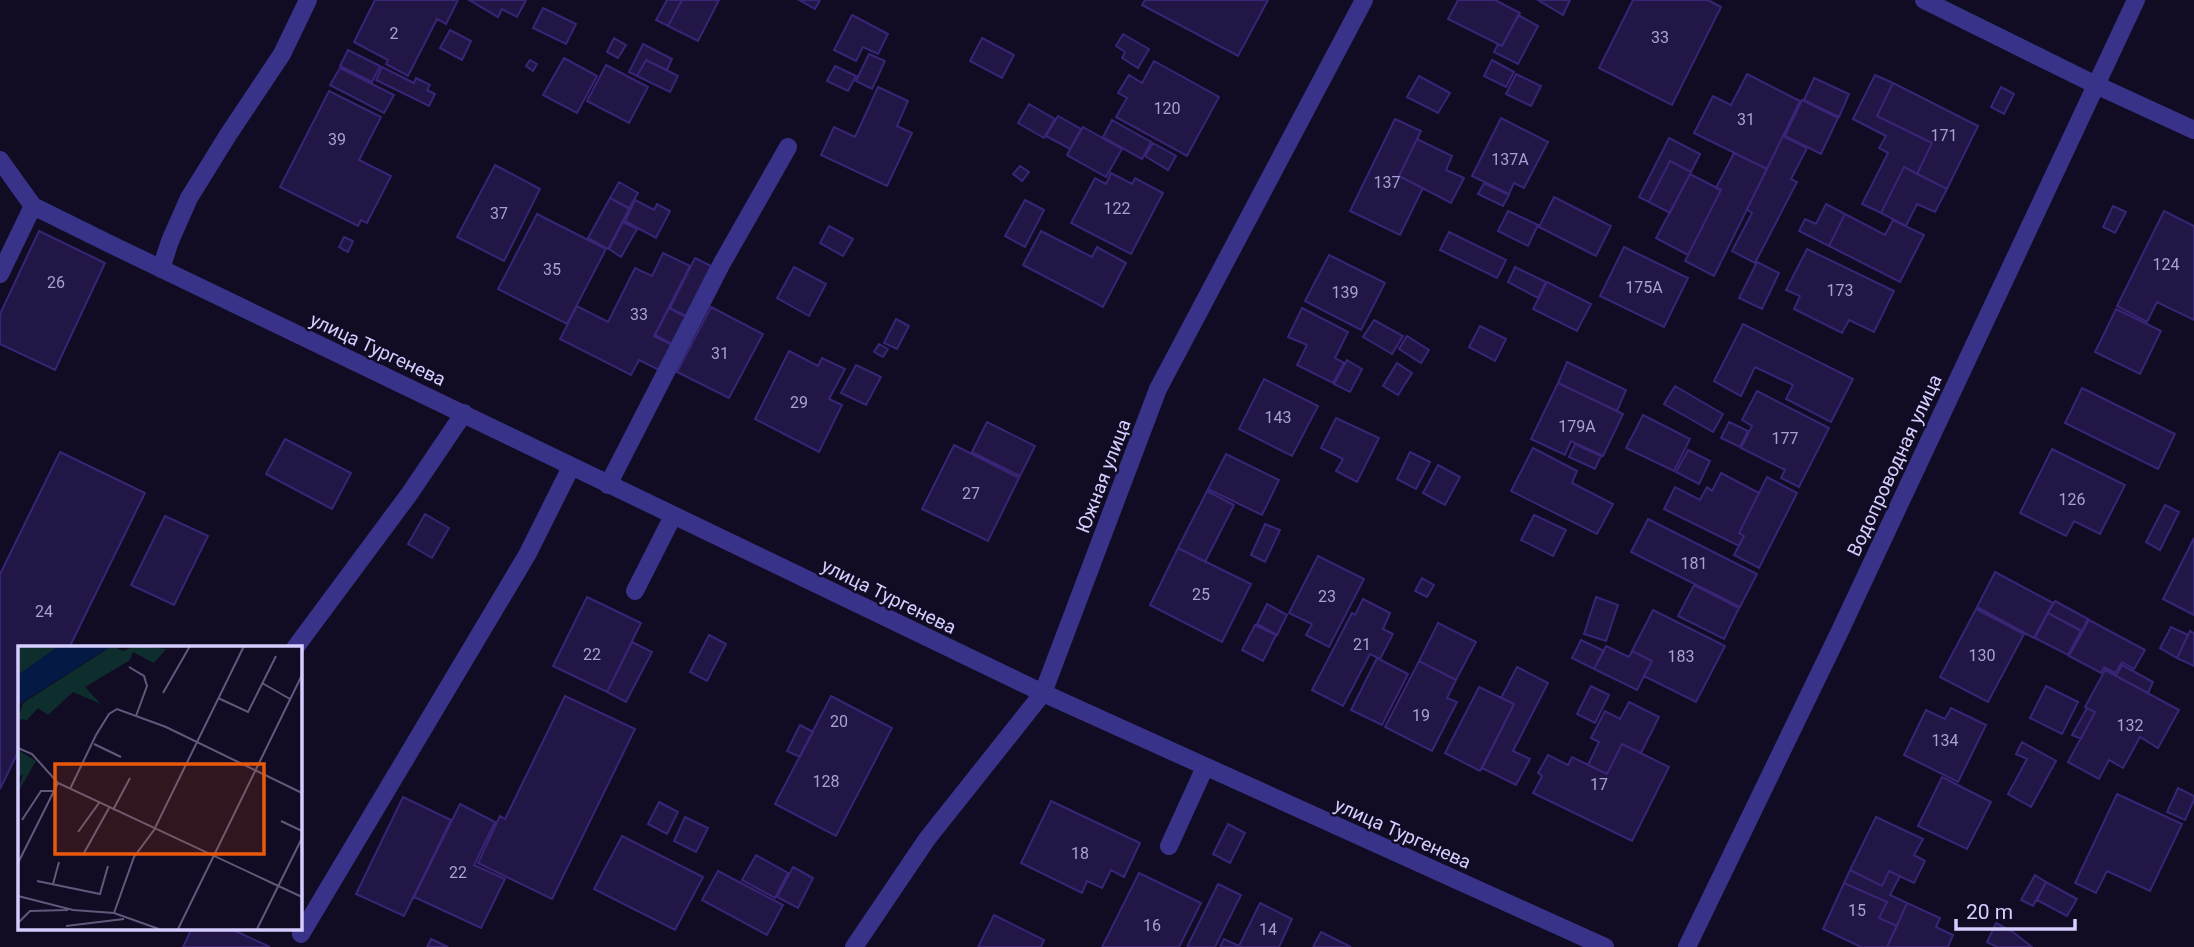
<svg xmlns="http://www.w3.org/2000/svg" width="2194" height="947" viewBox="0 0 2194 947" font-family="Roboto,sans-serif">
<rect width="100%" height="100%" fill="#110b24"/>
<path fill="#211646" stroke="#382575" stroke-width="2" d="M375,0h83l-12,24 -9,-5 -29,57 -22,-12 2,-4 -34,-18z
M469,0h57l-9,17 -15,-8 -4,8z
M667,0h15l-14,26 -12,-6z
M682,0h37l-21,41 -30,-15z
M799,0h21l-5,9z
M1145,0h123l-30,56 -96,-51z
M1458,0h37l25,13 -18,33 -54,-27z
M1538,0h32l-7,15z
M1633,0h75l13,7 -49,98 -73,-37z
M543,8l33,16 -10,20 -33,-16z
M852,15l36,19 -10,20 -15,-7 -7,14 -22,-11z
M1518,15l20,11 -20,38 -24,-12 4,-8 4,2z
M450,30l21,11 -9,19 -22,-12z
M1123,34l26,15 -11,19 -16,-10 3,-6 -9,-6z
M614,38l12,7 -8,13 -11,-6z
M982,38l32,17 -12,23 -32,-17z
M643,44l29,15 -5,11 -21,-10 -9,16 -8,-4z
M348,50l32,16 -8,16 -32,-16z
M869,54l16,7 -13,28 -16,-8z
M564,58l33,18 -20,37 -34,-18z
M530,60l7,4 -4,7 -7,-5z
M646,60l32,16 -8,16 -33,-16z
M1492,60l22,12 -8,15 -22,-11z
M1154,61l65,36 -32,59 -71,-39 11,-19 -9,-5 11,-18 13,8z
M606,65l42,22 -19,36 -42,-22z
M835,66l21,10 -8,15 -21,-10z
M382,67l32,16 2,-5 14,7 -3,5 8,4 -6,12 -53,-26z
M340,68l54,27 -10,18 -54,-28z
M1516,74l25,12 -10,20 -25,-12z
M1747,74l53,27 -33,68 -73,-36 19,-37 18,9z
M1875,75l18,8 -16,33 55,27 -15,31 -13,-7 -23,46 -19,-9 26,-51 -9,-5 7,-12 -33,-17z
M1419,76l31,17 -12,20 -31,-16z
M1814,78l35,16 -10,23 -35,-17z
M1893,83l85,43 -31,63 -30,-15 15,-31 -55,-27z
M878,87l30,14 -11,25 15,7 -25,53 -66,-31 13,-28 21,10z
M2001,87l13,7 -10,20 -13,-7z
M329,91l52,26 -22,43 32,16 -24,47 -6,-3 -3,6 -78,-39z
M1802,100l36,18 -17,36 -36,-18z
M1029,104l26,15 -11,19 -26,-15z
M1058,116l23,13 -11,20 -24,-13z
M1501,118l47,24 -24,46 -10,-5 -5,11 -37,-18z
M1395,119l26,12 -22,45 24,12 -23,47 -50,-24z
M1112,120l39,22 -9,17 -39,-22z
M1083,127l39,22 -16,28 -39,-22z
M1783,136l24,12 -16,31 6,3 -42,81 -23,-12 20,-38 -5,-4z
M1669,138l31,16 -9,18 -21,-11 -21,41 -10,-5z
M1417,139l35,17 -6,14 18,8 -13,25 -52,-27z
M1153,143l23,13 -8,14 -23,-14z
M1734,153l33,16 -53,107 -29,-15 36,-71 -5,-2z
M1670,161l21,11 -21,41 -21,-11z
M495,165l45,24 -36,72 -47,-24z
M1020,166l9,6 -7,9 -9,-7z
M1904,167l43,22 -12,23 -18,-8 -11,22 -25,-13z
M1111,173l21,11 3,-6 28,15 -32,61 -60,-31 24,-45 11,6z
M1690,174l31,16 -33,65 -32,-17z
M619,182l19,11 -9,15 -19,-10z
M1484,183l25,12 -6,11 -25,-12z
M1554,197l57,29 -15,30 -57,-29z
M610,198l19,11 -21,40 -20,-11z
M635,200l19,10 3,-6 13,7 -14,27 -31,-17z
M1025,200l19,10 -19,37 -20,-11z
M1826,204l19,10 -16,32 -30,-15 6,-12 11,5z
M2113,206l13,6 -11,21 -12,-6z
M1508,211l30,14 -10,21 -30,-15z
M2164,211l30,15v94l-37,-18 -10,20 -30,-16z
M537,214l69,35 -39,75 -69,-35z
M1845,214l40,21 8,-15 31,15 -24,47 -71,-36z
M623,222l14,7 -16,28 -12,-8z
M829,226l24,13 -10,17 -23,-13z
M39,231l66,32 -50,107 -55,-26v-30z
M1041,231l51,26 5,-10 29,16 -23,44 -80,-42z
M1449,232l57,28 -9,18 -57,-28z
M344,237l9,4 -5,11 -9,-5z
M1624,247l64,31 -24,49 -64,-31z
M1807,249l87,42 -20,41 -25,-12 -7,13 -48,-24 6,-13 -14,-6z
M663,253l27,13 -36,70 18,9 -13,25 -20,-10 -8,15 -71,-36 17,-33 31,16 27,-54 17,8z
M1329,255l56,28 -24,47 -56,-29z
M695,258l16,8 -25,50 -16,-8z
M1757,262l22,11 -17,36 -23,-11z
M794,267l32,17 -17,32 -32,-18z
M1515,267l31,15 -8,16 -30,-16z
M1547,282l44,22 -14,27 -44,-22z
M711,307l52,27 -34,64 -52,-26z
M669,308l17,9 -14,27 -17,-9z
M1302,308l46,24 -13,26 9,5 -11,20 -36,-18 10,-20 -19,-8z
M2116,309l45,22 -21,43 -45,-22z
M896,319l13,7 -12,23 -13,-6z
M1374,320l29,16 -11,18 -29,-17z
M1743,324l110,55 -22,43 -45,-23 7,-14 -38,-18 -14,29 -27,-15z
M1480,326l26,13 -11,22 -26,-14z
M1407,336l22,14 -8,13 -22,-14z
M879,344l9,5 -5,8 -9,-5z
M789,351l29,15 4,-8 23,11 -16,30 13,6 -23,47 -64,-33z
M1347,360l15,9 -12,23 -16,-8z
M1567,362l59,28 -9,21 -59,-28z
M1397,363l15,10 -14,22 -15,-9z
M856,365l25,12 -15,28 -25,-12z
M1264,379l54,27 -26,50 -53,-27z
M1558,383l65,31 -20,42 -32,-15 -6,14 -34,-16z
M1675,386l48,28 -10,18 -49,-28z
M2082,388l93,46 -17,35 -93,-46z
M1757,391l72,37 -30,59 -18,-9 4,-8 -44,-22 11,-22 -10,-6z
M1643,415l47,24 -16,32 -48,-23z
M1336,418l43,20 -22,44 -21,-11 7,-12 -22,-11z
M987,422l48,24 -15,30 -48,-24z
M1729,422l19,9 -8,16 -19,-9z
M285,439l66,34 -19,36 -66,-35z
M1575,444l26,12 -6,13 -26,-12z
M954,445l65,33 -31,63 -66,-32z
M1533,448l44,23 -5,12 41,21 -16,30 -86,-43z
M2052,449l73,36 -25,49 -26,-13 -8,15 -46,-23z
M1688,450l22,11 -11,23 -23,-12z
M60,452l85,41 -76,155h-50v102l-19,39v-215z
M1410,452l20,10 -14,27 -19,-10z
M1226,454l53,26 -17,35 -54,-26z
M1438,465l22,12 -15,28 -22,-12z
M1721,473l38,20 -20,40 5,3 -5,10 -75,-37 11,-22 25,13 7,-13 5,4z
M1767,477l30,16 -38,75 -25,-13 10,-19 -5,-3z
M1207,491l27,14 -29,57 -27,-14z
M2165,505l14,7 -19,38 -14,-8z
M425,514l24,14 -17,30 -24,-14z
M1534,515l32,15 -13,26 -32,-16z
M165,516l43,20 -34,69 -43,-20z
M1648,519l109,55 -17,33 -109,-55z
M1265,524l15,6 -15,32 -14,-7z
M2194,538v77l-31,-16z
M1178,548l73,36 -29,58 -72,-37z
M1318,556l46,23 -35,68 -23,-12 6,-11 -23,-11z
M1995,572l58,31 -19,35 -57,-31z
M1422,578l12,7 -7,12 -12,-6z
M1694,585l45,23 -15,31 -46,-23z
M587,597l54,26 -34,69 -54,-26z
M1596,597l22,8 -12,36 -22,-7z
M1363,599l27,14 -7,16 10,5 -13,25 -10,-5 -27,52 -31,-16 40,-77 3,2z
M2055,601l33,18 -6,12 -34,-18z
M1267,604l20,11 -10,20 -20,-11z
M1976,609l48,25 -36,68 -48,-25z
M1653,610l72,36 -29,56 -52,-26 8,-15 -20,-10z
M2048,613l33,18 -13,24 -33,-17z
M2089,620l56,30 -11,19 -12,-7 -7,11 -11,-6 -3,6 -32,-17z
M1438,623l38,19 -20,38 -37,-19z
M1255,625l21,10 -13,26 -21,-11z
M2171,627l17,8 -11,23 -17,-10z
M2190,631l4,2v33l-17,-8z
M709,635l17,9 -19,37 -17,-9z
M1581,640l23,11 -10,18 -22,-11z
M632,642l20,10 -26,50 -19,-10z
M1606,646l23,11 3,-6 20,10 -15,29 -43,-21z
M1377,658l31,16 -26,51 -31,-15z
M1419,661l37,19 -9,18 10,4 -25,49 -47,-24z
M2122,665l31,17 -5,11 -32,-17z
M1517,667l31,16 -35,68 17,8 -14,26 -34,-17 32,-64 -13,-6z
M2105,670l74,40 -21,38 -18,-11 -17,31 -14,-8 -10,19 -31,-17 27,-50 -10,-5z
M1591,686l18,9 -14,28 -18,-9z
M2046,686l32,16 -16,32 -32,-16z
M1479,687l35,17 -34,67 -35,-18z
M565,696l70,33 -83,170 -74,-36 22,-47 5,3z
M831,696l61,32 -56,108 -61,-32z
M1629,702l30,15 -18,36 -19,-9 -15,30 -19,-9 11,-23 -8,-4 14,-27 15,8z
M1951,708l35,17 -28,57 -54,-27 22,-45 19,9z
M2087,708l8,4 -14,27 -9,-4z
M800,725l13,7 -13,25 -13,-6z
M2022,742l34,19 -25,46 -23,-13 19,-35 -11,-5z
M1622,744l47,23 -37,74 -99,-48 9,-17 -4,-3 10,-18 20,10 4,-8 35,17z
M1942,777l49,25 -24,47 -49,-23z
M2178,788l16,8v4l-9,20 -18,-8z
M2117,794l65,30 -32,67 -43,-20 -11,22 -21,-10z
M403,797l48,23 -47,96 -48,-22z
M1051,801l89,42 -16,34 -13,-7 -9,18 -15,-7 -5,12 -61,-30z
M659,802l19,10 -11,22 -19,-10z
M460,804l35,18 -21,43 31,14 -24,49 -67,-31z
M685,817l23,11 -12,24 -22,-11z
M1876,817l47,22 -9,16 11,6 -11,22 -25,-12 -7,15 -32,-16z
M1228,824l17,9 -15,30 -17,-9z
M622,836l81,41 -28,53 -81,-41z
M756,855l32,18 -13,25 -33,-18z
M793,867l20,11 -15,30 -21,-11z
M1850,870l32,16 7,-15 11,5 -10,19 17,8 -10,23 -18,-8 8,-16 -43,-19z
M718,871l65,34 -16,30 -65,-35z
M1139,873l62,30 -22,44h-77z
M2035,875l11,7 -13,24 -12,-6z
M2046,882l31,17 -10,17 -30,-16z
M1844,883l43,19 -8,16 18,8 -10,21h-26l-38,-18z
M1218,884l23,11 -26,52h-28z
M1260,903l32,16 -13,28h-59l4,-8 15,7z
M1907,903l33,15 -4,9 17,8 -5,12h-61z
M994,915l50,25 -3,7h-63z
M1996,923l17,9 19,15h-35l-10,-5z
M192,928h37l41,19h-87z
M1321,932l30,15h-38z
M431,939l17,8h-21z"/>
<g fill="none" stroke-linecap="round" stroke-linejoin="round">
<path stroke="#383288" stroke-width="18" d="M1924,0l172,85 98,45
M0,160l33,46 81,40 929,447 562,254
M161,269l9,-28 19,-43 39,-63 54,-81 26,-54
M0,274l33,-68
M608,485l114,-222 66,-116
M635,591l38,-75
M295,648l115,-155 54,-80
M1169,846l36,-79
M301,934l226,-379 44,-88
M854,947l73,-108 116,-146 115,-304 206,-389
M1687,947l152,-314 297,-633"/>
</g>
<g text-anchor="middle" stroke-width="5" stroke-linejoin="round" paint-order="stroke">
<g font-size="16" fill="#a9a0d1">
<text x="394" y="39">2</text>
<text x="1660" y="43">33</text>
<text x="1167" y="114">120</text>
<text x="1746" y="125">31</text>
<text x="1944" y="141">171</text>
<text x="337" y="145">39</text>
<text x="1510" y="165">137А</text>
<text x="1387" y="188">137</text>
<text x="1117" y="214">122</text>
<text x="499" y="219">37</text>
<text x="2166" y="270">124</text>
<text x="552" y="275">35</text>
<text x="56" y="288">26</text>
<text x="1644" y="293">175А</text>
<text x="1840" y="296">173</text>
<text x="1345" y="298">139</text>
<text x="639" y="320">33</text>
<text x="720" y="359">31</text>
<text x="799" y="408">29</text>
<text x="1278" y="423">143</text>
<text x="1577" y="432">179А</text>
<text x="1785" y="444">177</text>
<text x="971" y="499">27</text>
<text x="2072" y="505">126</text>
<text x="1694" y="569">181</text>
<text x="1201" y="600">25</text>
<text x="1327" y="602">23</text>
<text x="44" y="617">24</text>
<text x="1362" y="650">21</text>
<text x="592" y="660">22</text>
<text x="1982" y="661">130</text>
<text x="1681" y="662">183</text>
<text x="1421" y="721">19</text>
<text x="839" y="727">20</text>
<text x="2130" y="731">132</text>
<text x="1945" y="746">134</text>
<text x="826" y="787">128</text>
<text x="1599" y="790">17</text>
<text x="1080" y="859">18</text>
<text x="458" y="878">22</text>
<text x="1857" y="916">15</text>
<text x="1152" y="931">16</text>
<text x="1268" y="935">14</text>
</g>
<g font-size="19" fill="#d6ceff" stroke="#110b24">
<text transform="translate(378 349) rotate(25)" y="7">улица Тургенева</text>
<text transform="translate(1894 465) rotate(-65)" y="7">Водопроводная улица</text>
<text transform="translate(1103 476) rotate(-69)" y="7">Южная улица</text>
<text transform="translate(889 596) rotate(26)" y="7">улица Тургенева</text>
<text transform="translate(1403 833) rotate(24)" y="7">улица Тургенева</text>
</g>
</g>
<g transform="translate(18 646)">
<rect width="284" height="284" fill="#110b24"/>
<path d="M0,0h41l-41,29zM94,0l11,5 12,-5 31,3 -12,14 -21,-11 -3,8 -45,27 16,17 -28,-12 -25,23 -10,-7 -11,12 -9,-1 5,-16zM0,104l18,11 -18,31 5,-18 -5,3z" fill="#0e2e2e"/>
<path d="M41,0h52l-93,59v-30z" fill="#041944"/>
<path fill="none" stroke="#60597c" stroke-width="2" d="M111,21l15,9 3,10 -11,30M244,37l28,16M145,47l27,-47M200,52l30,14 28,-56M76,98l27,13M0,102l14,6 26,29 244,114M52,143l26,-54 13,-21 8,-5 49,18 136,66M95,164l17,-32M4,174l19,-29h14M263,175l21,10M60,186l21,-29M66,207l25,-45M0,217l40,-80M19,235l63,13 8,-28M35,238l6,-22M0,250l55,14 41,3 45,16M96,267l20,-56 20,-27 90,-184M0,277l12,-12 38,-1M48,280l58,-7M160,283l124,-254M239,283l45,-91"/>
<path fill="#e8590c" fill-opacity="0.15" stroke="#e8590c" stroke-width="3.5" d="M37,118h209v90h-209z"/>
<rect width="284" height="284" fill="none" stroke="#d6ceff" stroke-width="3.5"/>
</g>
<path d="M1956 919v10h119v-10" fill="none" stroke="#d6ceff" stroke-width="3.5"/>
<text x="1966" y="919" font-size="21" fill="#d6ceff" stroke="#110b24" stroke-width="5" paint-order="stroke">20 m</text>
</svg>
